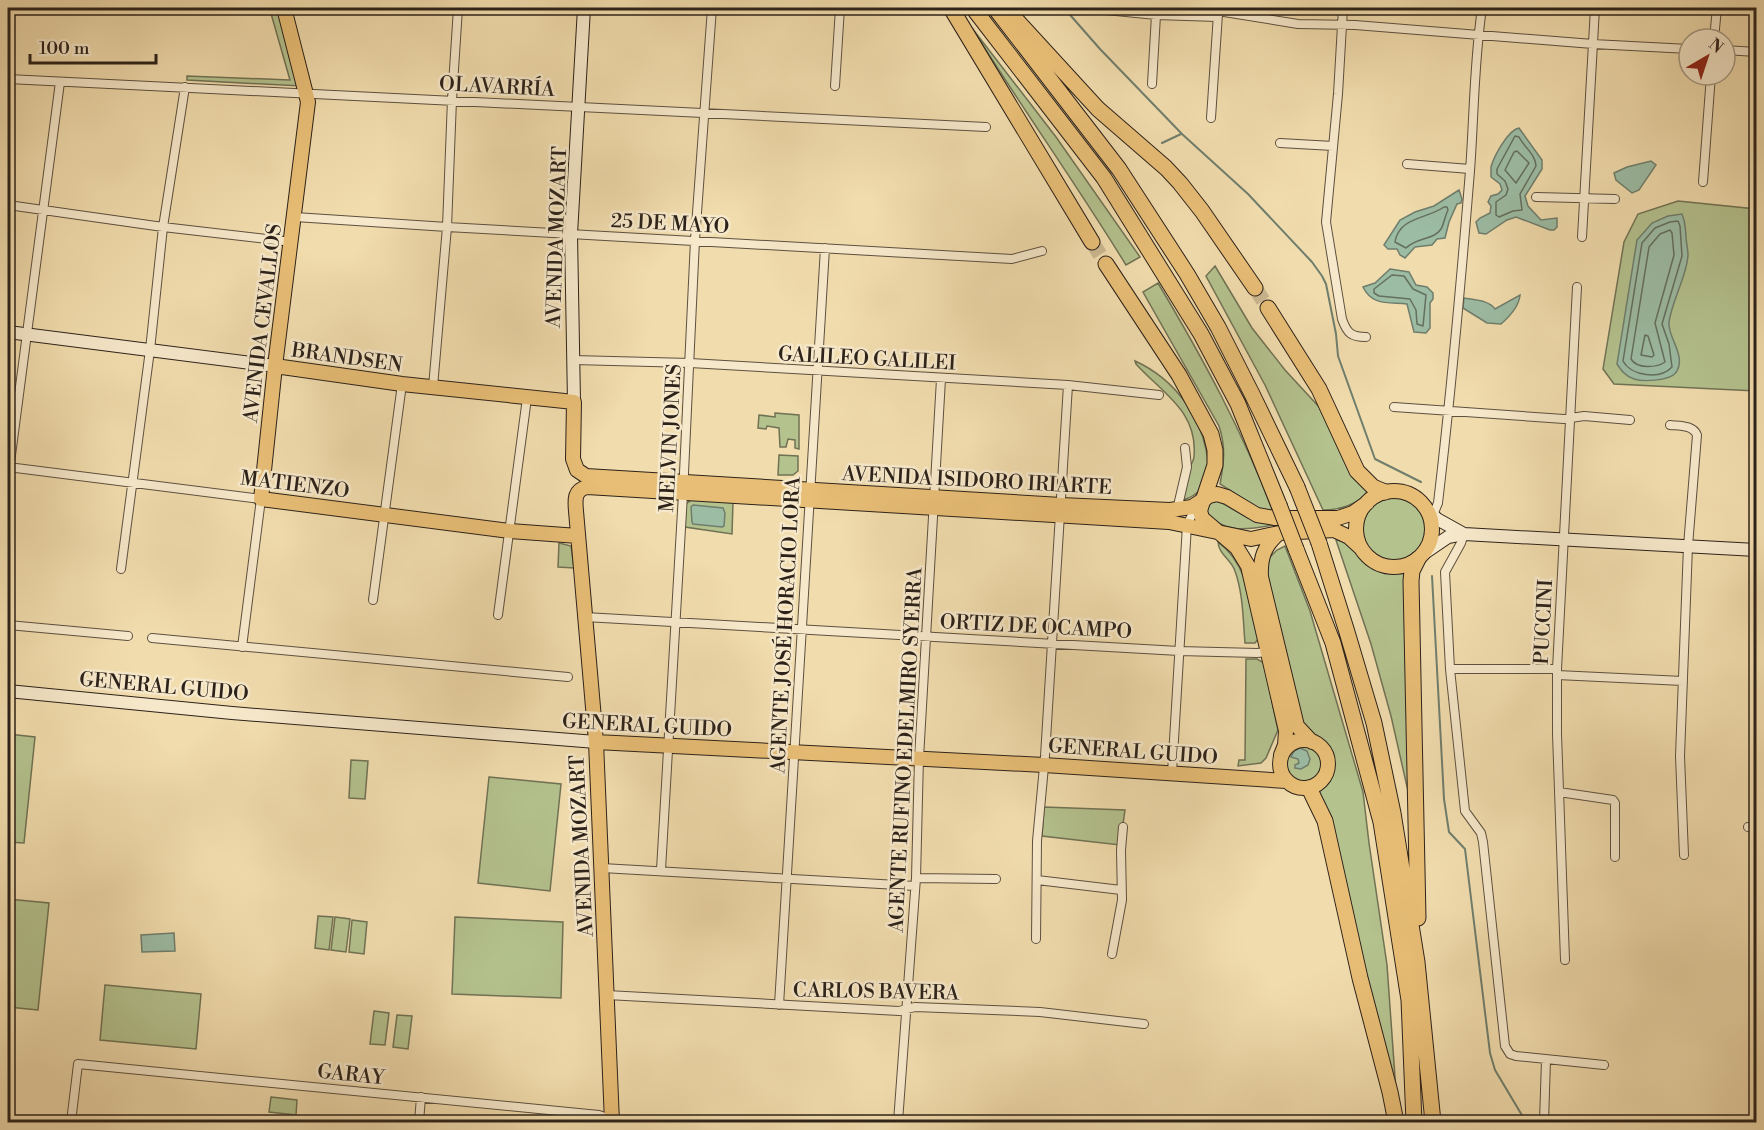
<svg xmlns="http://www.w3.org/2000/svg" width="1764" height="1130" viewBox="0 0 1764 1130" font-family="'Libre Bodoni',serif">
<rect width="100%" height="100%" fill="#f1dcad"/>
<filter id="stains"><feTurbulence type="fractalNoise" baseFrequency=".00333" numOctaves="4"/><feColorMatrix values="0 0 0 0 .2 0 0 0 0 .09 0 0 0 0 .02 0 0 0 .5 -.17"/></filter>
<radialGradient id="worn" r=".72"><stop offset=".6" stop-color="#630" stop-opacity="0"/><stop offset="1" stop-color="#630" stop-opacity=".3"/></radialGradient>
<path fill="#b4c28e" stroke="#707254" stroke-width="1.5" d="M278,8l23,78 -114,-6v-4l103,4 -20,-70z
M972,28l84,109 84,120 -14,8c-49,-80 -104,-157 -154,-237z
M1678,201l78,8v182l-142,-7 -11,-15 21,-127 14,-28z
M1215,266l37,62 33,42 35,38 48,83c-10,14 -29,19 -45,19l-58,-125 -59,-109z
M1158,283c44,74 86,150 116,232l-10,-3 -44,-28c4,-21 6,-37 -1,-58l-76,-134z
M1135,361c20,9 37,23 50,41 16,20 37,75 9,93 -4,3 -9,4 -13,6 3,-11 4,-23 8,-33 2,-4 5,-7 5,-12 4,-45 -32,-63 -58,-92z
M775,413l24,2v34l-4,-1v-8l-7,-1 -2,8h-6l-1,-19 -12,-2 -1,3 -8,-1 1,-13 16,2z
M779,455l19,1v15l-5,4h-15z
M694,498l39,4 -1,32 -47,-7 1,-23z
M1363 529a31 31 0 1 1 62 0a31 31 0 1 1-62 0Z
M1217,500l31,18 37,5c-27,4 -57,15 -79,-10l3,-10z
M1336,540c31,2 28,42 72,30l5,243 -22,-97 -20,-72z
M1218,542c30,22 33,62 41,96l-4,5h-10c-2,-24 -2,-50 -10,-72 -4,-12 -16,-16 -17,-29z
M559,543l12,3 3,22 -16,-1z
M1285,546l25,65 53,181 6,51 18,122 9,126 -77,-297v-5l9,-9 4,-12 -1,-14 -3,-9 -24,-19 -37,-145v-21l10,-10z
M1246,659h11l7,4 14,67 -12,28 -5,5 -23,3 1,-6h6z
M8,734l27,3 -11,106 -16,-1z
M1283 764a21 21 0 1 1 42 0a21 21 0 1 1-42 0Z
M351,760l17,1 -3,38 -16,-1z
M489,777l72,7 -11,107 -72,-8z
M1044,807l81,3 -5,35 -78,-9z
M8,899l41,4 -11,107 -30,-3z
M318,916l15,1 -4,33 -14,-2z
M335,917l15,2 -4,33 -15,-2z
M455,917l108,5 -2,76 -109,-4z
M352,920l15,2 -3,32 -15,-2z
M105,985l96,9 -5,55 -96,-9z
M374,1011l15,2 -4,32 -15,-1z
M397,1015l15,1 -4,33 -15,-2z
M271,1097l26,3 -1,15 -27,-3z"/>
<path fill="#9cbca4" stroke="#6f7e6d" stroke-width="1.5" d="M1519,128l23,32v9l-17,27 3,10 13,14 16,-2v9l-3,3h-4l-34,-13 -9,3 -21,14 -7,-1 -3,-11 4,-4 10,-5 1,-7 -3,-4 3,-6 7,-2 4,-4 -2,-6 -9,-7c0,-1 0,-9 0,-10 3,-11 17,-37 28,-39z
M1651,161l5,4 -17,25 -7,3 -16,-13 -2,-7 13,-6z
M1459,190l3,9 -1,4 -4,1 -8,18 -4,16 -8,1 -5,6 -17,2 -10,11 -5,-3 -3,-6h-9l-4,-4 16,-25 15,-8 19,-6z
M1682,214c4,9 3,13 4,22 0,6 2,13 2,19 -1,21 -16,45 -19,67 -2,14 17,33 8,49 -5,10 -34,11 -43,8 -9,-3 -13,-9 -17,-15l20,-124 15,-17 16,-7z
M1390,269l19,3 7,13 11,2 6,6v6l-3,4v25l-4,5 -12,-1 -7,-28c-18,-2 -35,2 -44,-17l12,-4z
M1520,295c-1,12 -11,22 -19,29l-14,-1 -24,-15 1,-10c10,2 25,2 31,11z
M693,505l30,3 2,5 -1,13 -2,1 -29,-3 -1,-2 -1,-15z
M1300,748l7,3 3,8 -2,6 -7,4 -6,-1v-3l4,-2 -1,-4 -7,-2 3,-6z
M174,933l1,18 -33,1 -1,-17z"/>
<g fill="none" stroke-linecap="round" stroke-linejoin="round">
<path stroke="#646f5f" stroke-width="1.5" d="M1515,136l4,1c5,10 17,18 17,29l-16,28 2,16 -9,1 -14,6 -3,-2v-13l10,-7 2,-6 -3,-8 -8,-7v-5z
M1517,151l12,12 -13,20 -11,-13 9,-18z
M1444,207h3l1,3c-3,6 -4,14 -7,19 -7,11 -24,8 -35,19l-11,-6c4,-25 32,-23 49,-35z
M1678,221l2,5 2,30 -20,68 7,20 3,23c-12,13 -41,9 -49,-6l19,-118 13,-15 15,-6z
M1670,230l2,3 2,22 -19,68 10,39c-9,6 -28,7 -34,-3l18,-112 11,-13z
M1392,275l12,1 9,13 13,6 -3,31 -6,-2 -1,-14 -6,-11 -31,-3 -5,-3v-4z
M1645,335l3,1 6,19 -2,2 -11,-2z"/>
<path stroke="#6f7e6d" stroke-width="2" d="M1064,8l36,41 82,85 66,60 64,68 10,14 4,8 10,50 2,22 37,103 46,23
M1162,143l19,-9
M1432,576l12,223 5,33 16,17 25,204 5,17 31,52
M1755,1046l-1,-20 2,-11"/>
<path stroke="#cab790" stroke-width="15" stroke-dasharray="15 8" stroke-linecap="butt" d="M1092,242l14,22
M1255,288l13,20"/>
<defs>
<path id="street" d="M1086,8l70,7 61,2
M1343,8l-5,86 -12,128 16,97c5,14 9,18 24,18
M1218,11l80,13 57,1 238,19 96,5
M1714,39l3,-31
M1725,50l31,2
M8,79l978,48
M1152,84l4,-69
M835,86l5,-78
M1211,118l7,-104
M1280,143l53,3
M1407,164l63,5
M1703,182l8,-107
M1536,197l79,2
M8,205l155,22 129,15
M295,217l152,10 565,32 30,-8
M1582,237l13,-229
M573,360l117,3 378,22 91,10
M433,387l14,-160 5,-127 6,-92
M1394,407l170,12 20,-3 46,4
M1670,425c10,1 23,0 27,10l-9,111 -8,210 4,99
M8,467l253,32 -19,148
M8,478l52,-396
M1177,510l10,-43 -2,-19
M1433,515l5,-12c13,-110 23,-221 32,-332 4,-54 4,-109 12,-163
M1464,534l-3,9 -16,29 5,97 15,142 16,22 2,9 22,204 5,8 6,2 88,9
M121,569l29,-219 13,-123 22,-140
M373,600l29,-216
M498,615l29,-217
M585,617l594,34 78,2 11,-1
M8,625l120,11
M152,638l416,39
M1450,669h107
M1557,675l126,6
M1172,773l15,-248 10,-20
M1559,792l54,8 2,3v54
M1748,827h8
M602,868l313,18
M661,870l22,-376 12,-254 17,-232
M916,878l80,1
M1037,880l84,10
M1036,939l1,-98 8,-85 23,-371
M1112,954l10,-54 -1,-50 2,-23
M1565,960l-8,-226v-65l20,-382
M607,995l292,16 16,-4 125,5 104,12
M779,1005l46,-757
M71,1122l7,-58 521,51 21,7
M419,1122l2,-25
M898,1122l18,-244 3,-120 22,-379
M1544,1122l2,-62"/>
<path id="secondary" d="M8,332l267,34
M574,402l-3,-168 13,-226
M1425,508l12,11 27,15
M1423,554l25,-17 16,-3 292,16
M8,691l224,22 364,29"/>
<path id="primary" d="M284,8l24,94 -33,264 -14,133 249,32 68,5
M275,366l127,18 172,18 -1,57 4,11 9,6 475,29 109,5 22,-3 17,-11 8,-2 10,3 30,18 18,3h63l15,-5 14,-10
M1356 529a38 38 0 1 1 76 0a38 38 0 1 1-76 0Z
M1203,501l-3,10 2,7 35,30 11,18 38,165 -1,14 -4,10
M1279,533c-15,13 -19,25 -18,44l36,149 15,16
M1280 764a24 24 0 1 1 48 0a24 24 0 1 1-48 0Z
M596,742l448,23 242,16
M612,1122l-16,-380 -20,-231c-1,-11 -2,-21 11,-24l582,35 82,17 28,-6 55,-3 15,7 12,11"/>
<path id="highway" d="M951,8l141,234
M973,8l131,170 97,156 37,70 41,101
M995,8l124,161 68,105 31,53 34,67 45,93
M1009,12l89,97 68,59 14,15 22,28 53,77
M1106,264l73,111 32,59 4,16v15l-12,36
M1268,308l51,81 38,82 16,16 12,5
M1319,543l28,89 27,91 19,90 24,149 16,160
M1296,549l37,94 48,179 28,178 5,122
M1309,788l16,33 35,157 30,114 6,30
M1418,918l-7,-337 1,-10 6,-12"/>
</defs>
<use href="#street" stroke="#5d503f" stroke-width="10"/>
<use href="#secondary" stroke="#2c221a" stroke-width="14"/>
<use href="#primary" stroke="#2c221a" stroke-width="16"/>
<use href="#highway" stroke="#2c221a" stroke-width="17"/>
<use href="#street" stroke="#f6e8ca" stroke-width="8"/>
<use href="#secondary" stroke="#f6e8ca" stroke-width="12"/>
<use href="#primary" stroke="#e8be76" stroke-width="14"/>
<use href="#highway" stroke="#e8be76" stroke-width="15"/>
<defs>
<path id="highway-bridge" d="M1297,487l22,56
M1279,505l17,44"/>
</defs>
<use href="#highway-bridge" stroke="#2c221a" stroke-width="17" stroke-linecap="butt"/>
<use href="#highway-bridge" stroke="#e8be76" stroke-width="15"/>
</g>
<g text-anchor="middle" stroke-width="5" stroke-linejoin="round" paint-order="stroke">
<g font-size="20" fill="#2c221a" stroke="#f6e8ca">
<text transform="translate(497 86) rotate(3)" y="7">OLAVARRÍA</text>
<text transform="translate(670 223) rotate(3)" y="7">25 DE MAYO</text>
<text transform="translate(556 237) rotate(-88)" y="7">AVENIDA MOZART</text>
<text transform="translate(262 323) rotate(-83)" y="7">AVENIDA CEVALLOS</text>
<text transform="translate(347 357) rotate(8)" y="7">BRANDSEN</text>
<text transform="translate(867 358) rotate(3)" y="7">GALILEO GALILEI</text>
<text transform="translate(670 438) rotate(-87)" y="7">MELVIN JONES</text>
<text transform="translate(977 480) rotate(3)" y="7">AVENIDA ISIDORO IRIARTE</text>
<text transform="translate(295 484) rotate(7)" y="7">MATIENZO</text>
<text transform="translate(1543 622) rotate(-87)" y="7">PUCCINI</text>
<text transform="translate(785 625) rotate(-87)" y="7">AGENTE JOSÉ HORACIO LORA</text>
<text transform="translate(1036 626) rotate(3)" y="7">ORTIZ DE OCAMPO</text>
<text transform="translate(164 686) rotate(5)" y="7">GENERAL GUIDO</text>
<text transform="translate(647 725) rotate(3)" y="7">GENERAL GUIDO</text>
<text transform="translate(905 750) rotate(-87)" y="7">AGENTE RUFINO EDELMIRO SYERRA</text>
<text transform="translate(1133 751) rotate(4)" y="7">GENERAL GUIDO</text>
<text transform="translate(581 846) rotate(-93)" y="7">AVENIDA MOZART</text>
<text transform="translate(876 991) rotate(1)" y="7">CARLOS BAVERA</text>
<text transform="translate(351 1074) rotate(6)" y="7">GARAY</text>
</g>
</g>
<rect width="1764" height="1130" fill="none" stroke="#f1dcad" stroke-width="30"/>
<rect x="9" y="9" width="1746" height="1112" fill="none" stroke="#2c221a" stroke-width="3"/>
<rect x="15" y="15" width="1734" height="1100" fill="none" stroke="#2c221a" stroke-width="1.5"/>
<g transform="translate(1707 57) rotate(39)"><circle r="28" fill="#f6e8ca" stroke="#a59984" stroke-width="1.5"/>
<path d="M0-4.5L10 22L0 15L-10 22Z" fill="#8f2418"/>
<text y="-9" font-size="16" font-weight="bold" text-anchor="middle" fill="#2c221a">N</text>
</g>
<path d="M30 54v9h126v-9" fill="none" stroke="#2c221a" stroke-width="3"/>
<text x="39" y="54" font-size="18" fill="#2c221a" stroke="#f6e8ca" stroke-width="4.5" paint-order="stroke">100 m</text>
<rect width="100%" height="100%" filter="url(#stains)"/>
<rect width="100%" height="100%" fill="url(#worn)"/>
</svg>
